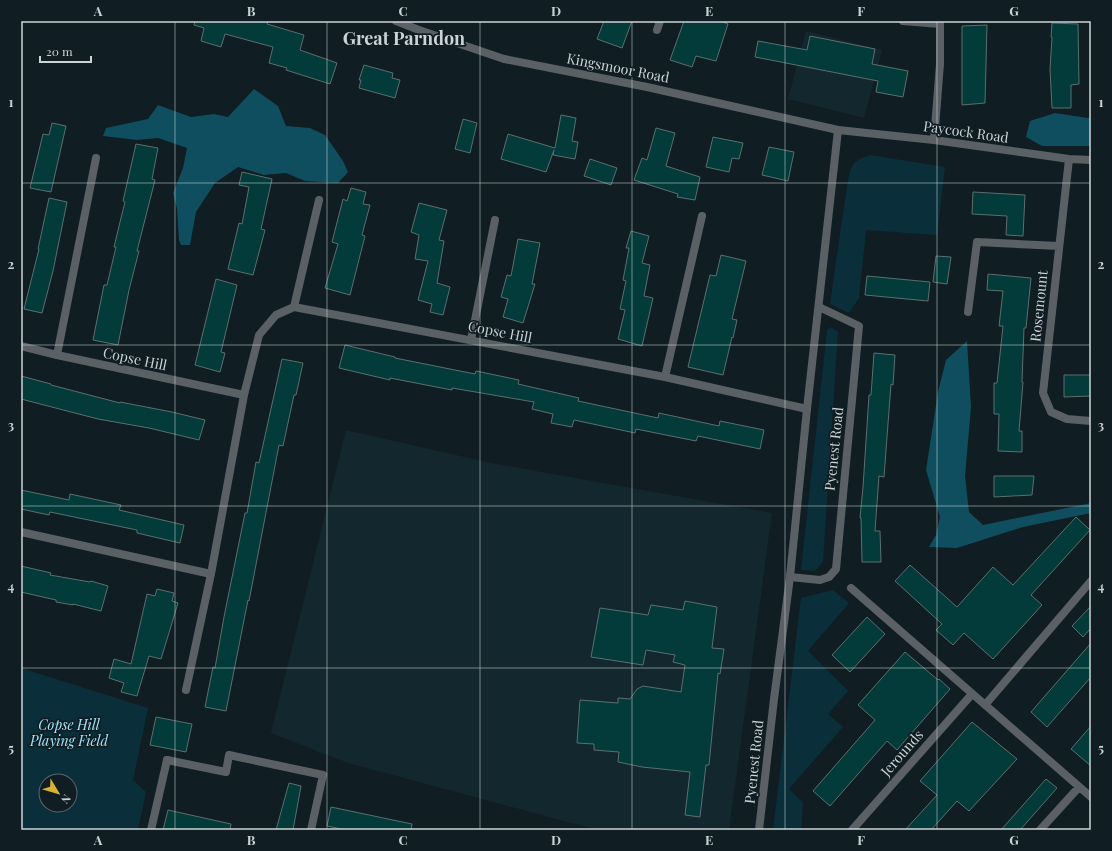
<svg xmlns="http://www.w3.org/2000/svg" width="1112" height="851" viewBox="0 0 1112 851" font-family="'Playfair Display',serif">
<rect width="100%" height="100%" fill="#101d22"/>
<path fill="#13282e" d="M806,31l76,19 -18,68 -76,-19z
M346,430l145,33 281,50 -43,317h-132l-249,-67 -77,-30z"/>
<path fill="#0a2f3a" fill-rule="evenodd" d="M870,155l75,12 -8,68 -71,-5 -7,68 -10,15 -19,-9 17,-118c4,-20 3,-24 23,-31z
M831,327l7,5 -15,230 -8,9 -14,-1 26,-240z
M833,590l16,13 -41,48 40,40 -20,23 15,13 -54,62 14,14 -2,27h-28l28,-232z
M21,668l127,40 -15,72 13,12 -8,38h-117zM46,781h24v24h-24z"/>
<path fill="#0f4e5f" d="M254,89l24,17 8,20 24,2 15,7 18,26 5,11 -10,11 -33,-2 -19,-8 -22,2 -26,-8 -23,16 -19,29 -6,33h-9l-2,-5 -2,-32 -4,-15 10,-25 4,-20 -29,-10 -21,2 -34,-4 3,-8 42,-9 10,-14 33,12 23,-3 14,3z
M1055,113l33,5 3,-1v29h-49l-16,-9 4,-16z
M967,341l4,66 -6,69 4,36 14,13 108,-22v10l-68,14 -66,21 -28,-1 7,-12 4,-18 -14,-47 12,-78 8,-32z"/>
<path fill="#033b3b" stroke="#5d6e6e" d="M195,21h73l-1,3 37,11 -4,15 37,13 -7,21 -44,-14 1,-2 -18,-5 4,-16 -48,-13 -4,13 -20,-6 3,-13 -10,-3z
M604,21h28l-10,27 -25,-9z
M684,21h36l8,3 -12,37 -20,-5 -4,11 -22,-7z
M1052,23l26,1 1,60 -8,1v23h-19l-2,-39 2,-32h-1z
M987,25l-2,78 -23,2v-79z
M810,36l65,13 -3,15 36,7 -5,26 -27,-5 2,-11 -123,-24 3,-16 49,9z
M364,65l29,8 -1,5 8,2 -5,18 -36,-10 2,-8h-2z
M561,115l15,3 -4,23 6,1 -3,17 -22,-4 1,-5 -8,22 -45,-13 7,-25 47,14z
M463,119l14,4 -7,30 -15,-4z
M52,123l14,3 -15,66 -21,-4 13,-54 6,1z
M656,128l19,5 -9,33 34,11 -5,23 -18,-3 1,-3 -44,-14 8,-22 5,2z
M713,137l30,6 -4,16 -7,-1 -3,14 -23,-5z
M136,144l22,4 -6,31 3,1 -18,71h2l-10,39 -11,55 -25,-5 11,-55h3l9,-38h-2l7,-29 4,-16 -2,-1z
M769,147l25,5 -6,29 -26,-6z
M590,159l27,9 -6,17 -27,-9z
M242,172l30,7 -11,50 4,1 -12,45 -25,-6 11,-46 3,1 7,-37 -10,-2z
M351,188l15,4 -3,12 7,1 -8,30 3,1 -15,59 -25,-7 13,-44 -6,-2 11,-43 4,2z
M973,192l52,3 -2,41 -17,-1 1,-19 -35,-2z
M49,198l18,4 -14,69 -11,42 -18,-4 15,-60h-1z
M419,203l28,7 -8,30 5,1 -7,42 13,4 -7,28 -13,-3 2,-8 -14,-4 10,-39 -13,-2 4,-24 -8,-3z
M631,231l18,5 -7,27 8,2 -6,31 9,2 -11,48 -24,-7 7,-29 -5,-1 6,-28 -3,-1 6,-32h-3z
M518,239l22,4 -8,41h3l-12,39 -20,-6 5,-18 -7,-2 6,-22 4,1z
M721,255l25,6 -14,58 5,1 -4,18 -1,-1 -9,38 -35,-8 22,-92 6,1z
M936,256l15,1 -4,27 -14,-2z
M988,274l43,4 -5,50h-2l-2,54h1l-4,49h3v21l-24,-1 1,-37h-5v-31h3l6,-57h-4l4,-35 -16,-1z
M867,276l63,6 -2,19 -63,-6z
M216,279l21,6 -16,67 4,1 -5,19 -25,-7z
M345,345l50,12v1l80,16 1,-3 43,9 -1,4 61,14 -1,3 80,17 1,-5 60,13 1,-5 44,9 -4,19 -62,-13 -2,5 -60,-12 -1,4 -61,-13 -2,7 -21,-4 2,-9 -21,-5 2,-7 -82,-14v2l-62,-12v2l-51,-12z
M874,353l21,2 -2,30 -2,-1 -7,93 -5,-1 -4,55h5l1,31h-19l-1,-44h-1l3,-31 6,-92h2z
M282,359l21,4 -7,32h-2l-11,51 -4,-1 -30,156 -1,-1 -22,111 -21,-4 8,-40 2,1 9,-51 21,-104h2l9,-51 3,1z
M1064,375h27v21l-27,1z
M21,376l30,8v1l69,18v-1l52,10 33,8 -6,20 -50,-12 -51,-9 -77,-20z
M994,476h40l-2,19 -38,2z
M21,490l48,10 1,-6 51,11 -2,5 65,15 -4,18 -43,-10v-3l-87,-18 -1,3 -28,-6z
M1076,517l14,13 -59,65 11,10 -49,54 -29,-26 -11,12 -17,-15 6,-6 -47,-43 15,-16 47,42 36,-40 20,18z
M21,566l30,7 -1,2 40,7 1,-1 17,5 -7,25 -28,-7v1l-17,-3v-2l-35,-8z
M157,589l17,4 -2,8 6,2 -17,56 -12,-3 -12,40 -16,-4 3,-9 -15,-5 5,-19 17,5 16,-70 8,2z
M685,601l32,6 -5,41 12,1 -4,25 -2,-1 -9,92h-3l-6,52 -15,-2 5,-43 -48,-5 -24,-5 1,-10 -25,-2v-6l-17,-1 3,-43 38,3v-5l12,1 7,-10 6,-3 38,6 4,-27 -12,-3 2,-7 -29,-5 -3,15 -52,-8 9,-49 48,7 3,-10 32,5z
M1091,606v22l-8,9 -11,-11z
M867,617l18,17 -35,38 -18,-17z
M1091,643v34l-44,50 -16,-15z
M905,652l33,28 1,-1 11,10 -53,61 -10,-9 -57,65 -17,-15 62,-71 -17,-15z
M156,717l36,7 -6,28 -36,-7z
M972,722l45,37 -48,52 -12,-10 -26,29h-26l32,-35 -17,-14z
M1091,726v40l-20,-17z
M1046,779l11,9 -37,42h-19z
M289,783l12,3 -8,44h-17z
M331,807l81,17 -1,6h-65l-19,-4z
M168,810l63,14 -1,6h-67z"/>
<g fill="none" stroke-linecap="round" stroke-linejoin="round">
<path stroke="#5b6064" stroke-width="8" d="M167,760l59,12 3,-17 94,20 -12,55"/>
<path stroke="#5b6064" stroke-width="8" d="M396,21l23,9 85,29 143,28 191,43 96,10 135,19 22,1
M903,21l37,3
M657,30l3,-9
M934,140l6,-76v-43
M1069,159l-26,234 8,19 16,7 24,2
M294,307l25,-107
M968,312l9,-70 82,4
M471,340l24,-120
M21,346l36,9 187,40
M57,355l39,-197
M665,377l37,-161
M21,532l190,42
M790,577l30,3 9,-3 7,-8 23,-243 -40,-19
M851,588l240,209
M186,690l25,-116 33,-179 15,-60 17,-20 18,-8 371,70 142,32
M985,705l106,-124
M151,830l16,-70
M852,830l120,-136
M1040,830l39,-43"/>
<path stroke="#5b6064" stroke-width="8" d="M759,830l15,-131 16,-122 17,-168 31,-279"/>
</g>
<path fill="none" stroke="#cbd3d6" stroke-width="1" stroke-opacity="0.55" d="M175,21v809M327,21v809M480,21v809M632,21v809M785,21v809M937,21v809M21,183h1070M21,345h1070M21,506h1070M21,668h1070"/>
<g text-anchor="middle" stroke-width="3.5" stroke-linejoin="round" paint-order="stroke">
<g font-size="14" fill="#cbd3d6" stroke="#101d22">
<text transform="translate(618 68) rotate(11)" y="5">Kingsmoor Road</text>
<text transform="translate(966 132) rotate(8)" y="5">Paycock Road</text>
<text transform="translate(1039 306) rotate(-84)" y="5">Rosemount</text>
<text transform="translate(500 332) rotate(11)" y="5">Copse Hill</text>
<text transform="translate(135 359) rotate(12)" y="5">Copse Hill</text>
<text transform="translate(834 449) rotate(-84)" y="5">Pyenest Road</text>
<text transform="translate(902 753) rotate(-49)" y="5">Jerounds</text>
<text transform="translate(754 762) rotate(-84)" y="5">Pyenest Road</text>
</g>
<g font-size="14" font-style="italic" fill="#a0e6fd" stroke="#101d22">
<text x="69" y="730">Copse Hill<tspan x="69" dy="16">Playing Field</tspan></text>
</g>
<g font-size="18" font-weight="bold" fill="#cbd3d6" stroke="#101d22">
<text x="404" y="45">Great Parndon</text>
</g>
</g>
<rect width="1112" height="851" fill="none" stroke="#101d22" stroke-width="44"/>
<g transform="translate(58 793) rotate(128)"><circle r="19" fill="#101d22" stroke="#5b666a"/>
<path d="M0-3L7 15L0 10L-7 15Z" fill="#dab333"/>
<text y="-6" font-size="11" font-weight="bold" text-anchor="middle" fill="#cbd3d6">N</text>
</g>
<path d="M40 56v6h51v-6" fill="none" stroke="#cbd3d6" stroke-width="2"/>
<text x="46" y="56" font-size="12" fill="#cbd3d6" stroke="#101d22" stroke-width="3" paint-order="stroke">20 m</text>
<rect x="22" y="22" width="1068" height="807" fill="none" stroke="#cbd3d6" stroke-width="1.5"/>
<g font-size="13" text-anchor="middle" font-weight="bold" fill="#cbd3d6">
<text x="98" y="16">A</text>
<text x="251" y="16">B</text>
<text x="403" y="16">C</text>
<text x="556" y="16">D</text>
<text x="709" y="16">E</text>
<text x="861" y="16">F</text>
<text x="1014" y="16">G</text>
<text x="11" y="107">1</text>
<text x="1101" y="107">1</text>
<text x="11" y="269">2</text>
<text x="1101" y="269">2</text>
<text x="11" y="430">3</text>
<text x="1101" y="430">3</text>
<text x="11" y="591">4</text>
<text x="1101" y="591">4</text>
<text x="11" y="753">5</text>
<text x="1101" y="753">5</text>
<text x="98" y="845">A</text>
<text x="251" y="845">B</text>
<text x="403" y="845">C</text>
<text x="556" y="845">D</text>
<text x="709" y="845">E</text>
<text x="861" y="845">F</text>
<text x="1014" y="845">G</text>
</g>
</svg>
